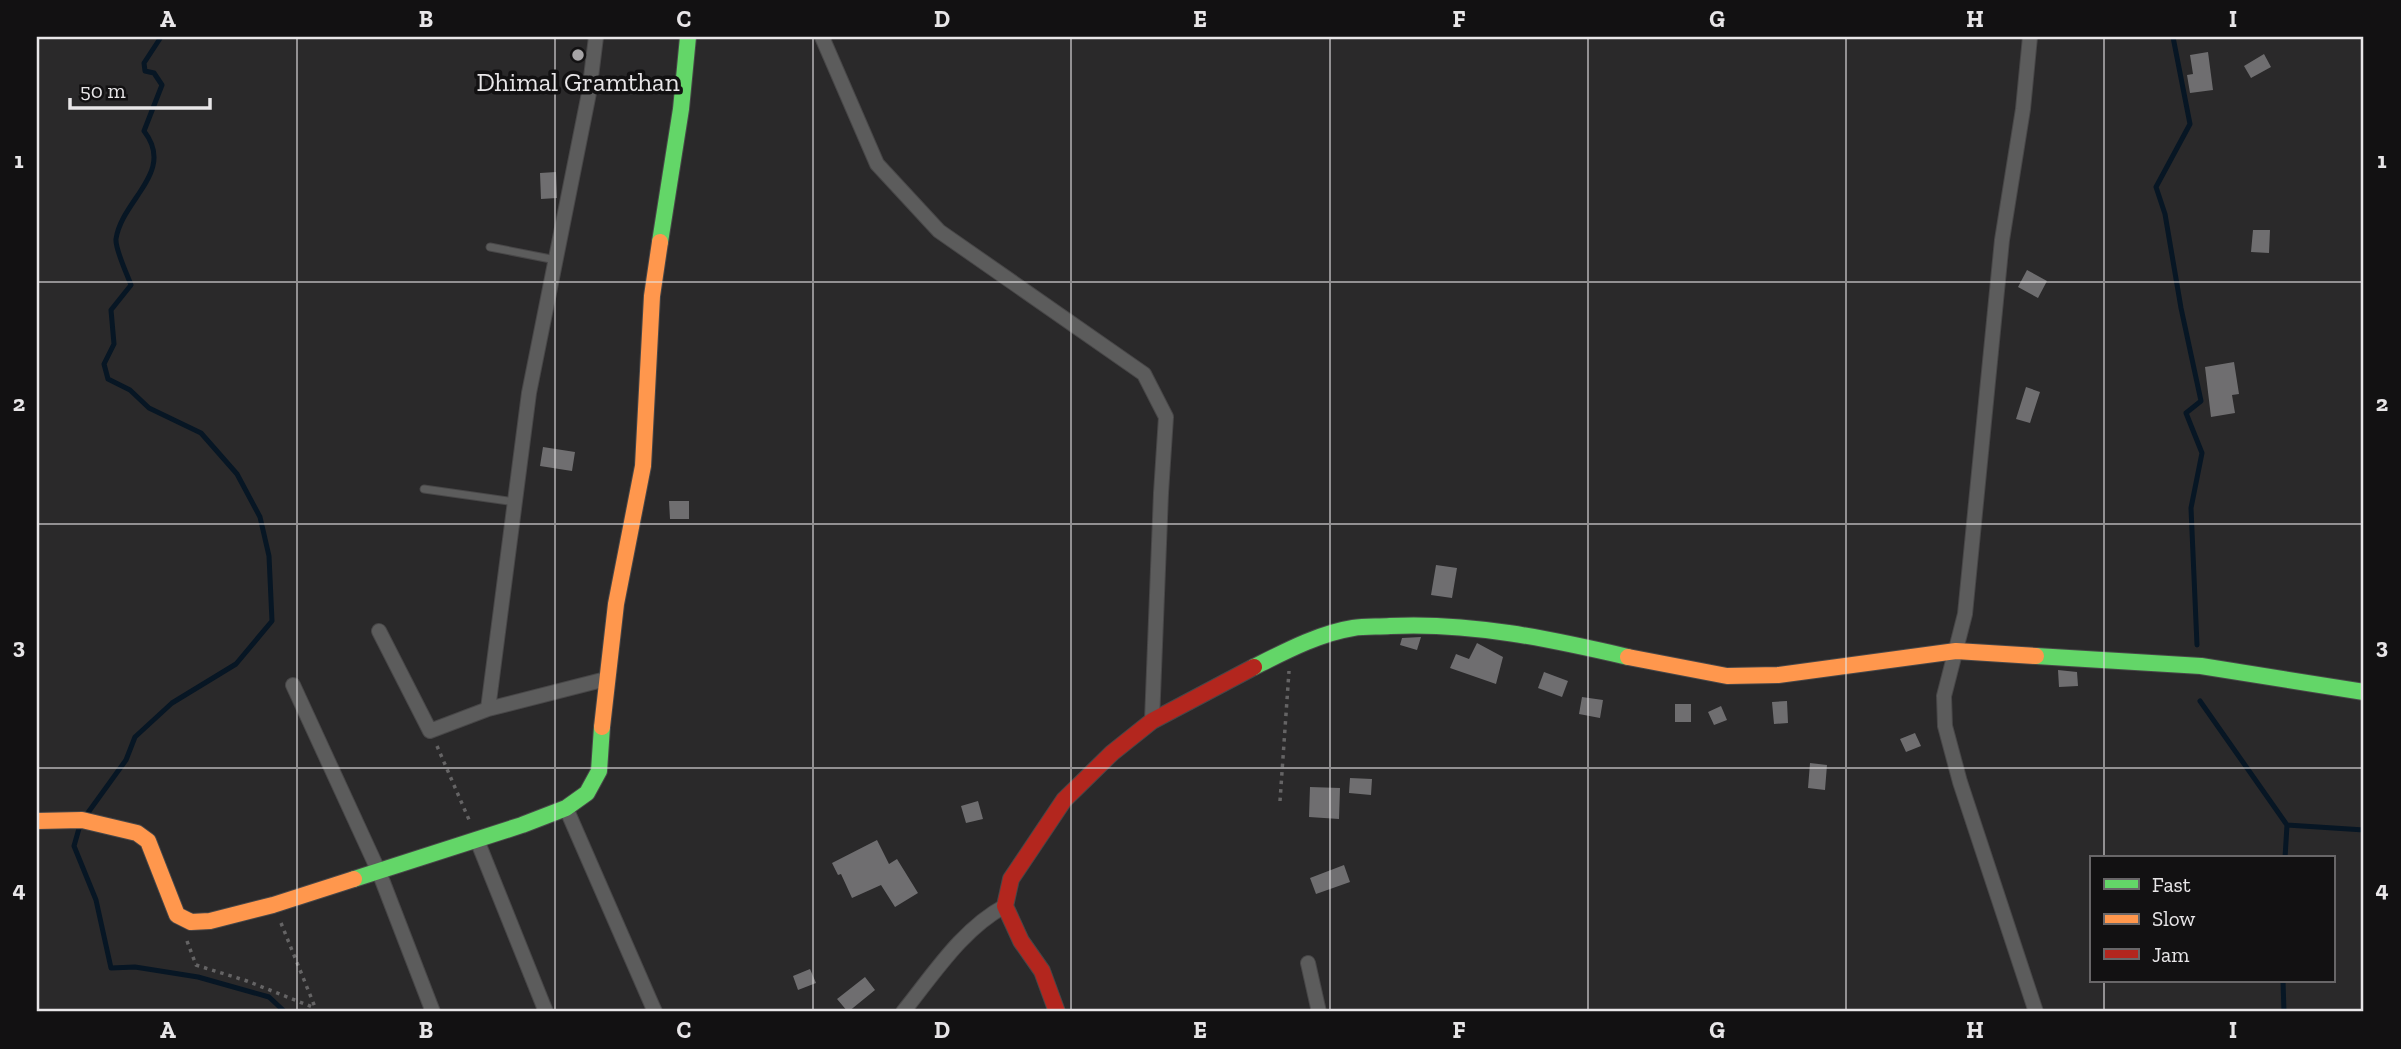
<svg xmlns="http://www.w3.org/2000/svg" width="2401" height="1049" viewBox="0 0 2401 1049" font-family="'Zilla Slab',serif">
<rect width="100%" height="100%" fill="#2a292a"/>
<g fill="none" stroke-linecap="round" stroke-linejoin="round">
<path stroke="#071624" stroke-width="5" d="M2173,37l17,87 -34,63 9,27 16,94 20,93 -15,12 16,40 -11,55 6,137
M2200,701l87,124 77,5
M87,814l39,-54 9,-23 37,-34 64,-39 36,-43 -3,-65 -9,-39 -23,-43 -36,-41 -52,-25 -19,-18 -22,-11 -4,-15 10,-20 -3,-34 20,-25c-4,-11 -16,-36 -15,-46 6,-40 60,-67 28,-108l18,-46 -8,-12 -9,-2 -1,-8 17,-26
M80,825l-6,21 22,54 15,68 24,-1 63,10 71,20 16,15
M2285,858l2,-33
M2283,981l1,31"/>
</g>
<path fill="#6f6e70" d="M2208,52l5,38 -23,3 -3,-18 6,-1 -3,-19z
M2264,54l7,13 -20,11 -7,-12z
M556,172l1,26 -16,1 -1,-26z
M2253,230h17l-1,23 -18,-1z
M2027,270l20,11 -9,17 -20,-11z
M2234,362l5,32 -7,1 3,18 -24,4 -6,-50z
M2026,387l14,5 -10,31 -14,-4z
M543,447l32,5 -3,19 -32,-5z
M669,501h20v18h-19z
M1436,565l21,3 -5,30 -21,-3z
M1421,637l-4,13 -17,-5 2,-7z
M1477,643l26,14 -7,27 -46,-16 6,-14 13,5z
M2058,670l19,2 1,14 -19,1z
M1544,672l24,9 -6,16 -24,-9z
M1582,697l21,3 -3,18 -21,-4z
M1787,701l1,22 -14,1 -2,-22z
M1675,704h16v18h-16z
M1721,706l6,14 -13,5 -6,-13z
M1915,733l6,13 -15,6 -6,-13z
M1810,763l17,2 -2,25 -17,-2z
M1350,778l22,1 -1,16 -22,-2z
M1310,787l30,1 -1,31 -30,-2z
M978,801l5,18 -17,4 -5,-17z
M877,840l12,24 8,-5 21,34 -23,14 -14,-22 -29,13 -11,-24 -3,1 -6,-12z
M1344,865l6,17 -34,12 -6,-16z
M810,969l6,14 -18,7 -5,-14z
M865,977l10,13 -27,22 -11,-13z"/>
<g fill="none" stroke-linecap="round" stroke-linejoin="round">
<defs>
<path id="lane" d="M490,247l66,13
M424,489l91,13"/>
<path id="street" d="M822,37l55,127 62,67 205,143 22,43 -5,76 -9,228
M2030,37l-7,72 -21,131 -37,374 -21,82 1,30 15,56 76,230
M379,631l51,100 58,-22 41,-316 60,-300 7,-56
M293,685l86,187 54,140
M488,709l118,-30
M566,808l89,204
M477,840l69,172
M1308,963l11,49
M903,1012c30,-37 59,-83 102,-106"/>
<path id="fast" d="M660,242l21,-133 7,-72
M2036,656l165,10 163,26
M1254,667c30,-15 66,-34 99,-39 12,-2 25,-1 37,-2 81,-4 160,13 238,31
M354,879l168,-54 44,-17 21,-15 12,-22 3,-44"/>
<path id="slow" d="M1628,657l99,19 51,-1 178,-24 80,5
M602,727l14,-123 27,-138 9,-170 8,-54
M37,821l45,-1 55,13 11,8 29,74 14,7 19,-1 63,-16 81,-26"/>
<path id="jam" d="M1057,1012l-15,-41 -21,-30 -16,-35 6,-27 53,-79 48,-47 40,-32 102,-54"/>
</defs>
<use href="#lane" stroke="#484748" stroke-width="9"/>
<use href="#street" stroke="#484748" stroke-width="16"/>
<use href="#fast" stroke="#484748" stroke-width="18"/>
<use href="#slow" stroke="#484748" stroke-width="18"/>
<use href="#jam" stroke="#484748" stroke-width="18"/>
<path stroke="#656465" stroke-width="3.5" stroke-dasharray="3.5 5" stroke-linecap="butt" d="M437,746l33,76
M1280,801l9,-130
M281,923l36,89
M187,941l9,24 51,16 68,27"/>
<use href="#lane" stroke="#5c5c5c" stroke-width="7"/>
<use href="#street" stroke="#5c5c5c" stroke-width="14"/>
<use href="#fast" stroke="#63d668" stroke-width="16"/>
<use href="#slow" stroke="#ff974d" stroke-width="16"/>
<use href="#jam" stroke="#b3261e" stroke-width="16"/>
</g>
<path fill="none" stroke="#e8e6e8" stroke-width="2" stroke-opacity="0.55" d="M297,37v975M555,37v975M813,37v975M1071,37v975M1330,37v975M1588,37v975M1846,37v975M2104,37v821M37,282h2327M37,524h2327M37,768h2327M2104,981v31"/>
<circle fill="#a6a4a6" stroke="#121112" stroke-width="2.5" cx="578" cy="55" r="7"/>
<g text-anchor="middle" stroke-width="7" stroke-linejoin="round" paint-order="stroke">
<g font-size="26" fill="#e8e6e8" stroke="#121112">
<text x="578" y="91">Dhimal Gramthan</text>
</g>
</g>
<rect width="2401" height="1049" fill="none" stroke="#121112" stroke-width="77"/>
<rect x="2090" y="856" width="245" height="126" fill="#121112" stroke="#686668" stroke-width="2"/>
<rect x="2104" y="879" width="35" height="10" fill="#63d668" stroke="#686668" stroke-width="2"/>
<text x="2152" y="892" font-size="21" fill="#e8e6e8">Fast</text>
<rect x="2104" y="914" width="35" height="10" fill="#ff974d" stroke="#686668" stroke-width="2"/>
<text x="2152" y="926" font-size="21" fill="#e8e6e8">Slow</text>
<rect x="2104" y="949" width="35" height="10" fill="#b3261e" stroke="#686668" stroke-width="2"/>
<text x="2152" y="962" font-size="21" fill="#e8e6e8">Jam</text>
<path d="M70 98v10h140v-10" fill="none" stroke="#e8e6e8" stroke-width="3.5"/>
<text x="80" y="98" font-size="21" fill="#e8e6e8" stroke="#121112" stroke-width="5" paint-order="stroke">50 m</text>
<rect x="38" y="38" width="2324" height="972" fill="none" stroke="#e8e6e8" stroke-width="2.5"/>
<g font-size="23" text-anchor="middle" font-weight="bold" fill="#e8e6e8">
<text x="168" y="27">A</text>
<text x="426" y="27">B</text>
<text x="684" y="27">C</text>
<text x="942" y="27">D</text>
<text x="1200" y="27">E</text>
<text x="1459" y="27">F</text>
<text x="1717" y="27">G</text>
<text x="1975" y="27">H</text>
<text x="2233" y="27">I</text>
<text x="19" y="168">1</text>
<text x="2382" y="168">1</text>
<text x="19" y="411">2</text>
<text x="2382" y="411">2</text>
<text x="19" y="654">3</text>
<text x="2382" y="654">3</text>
<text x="19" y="897">4</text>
<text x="2382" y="897">4</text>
<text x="168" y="1038">A</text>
<text x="426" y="1038">B</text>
<text x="684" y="1038">C</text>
<text x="942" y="1038">D</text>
<text x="1200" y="1038">E</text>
<text x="1459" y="1038">F</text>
<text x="1717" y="1038">G</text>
<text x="1975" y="1038">H</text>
<text x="2233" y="1038">I</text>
</g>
</svg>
